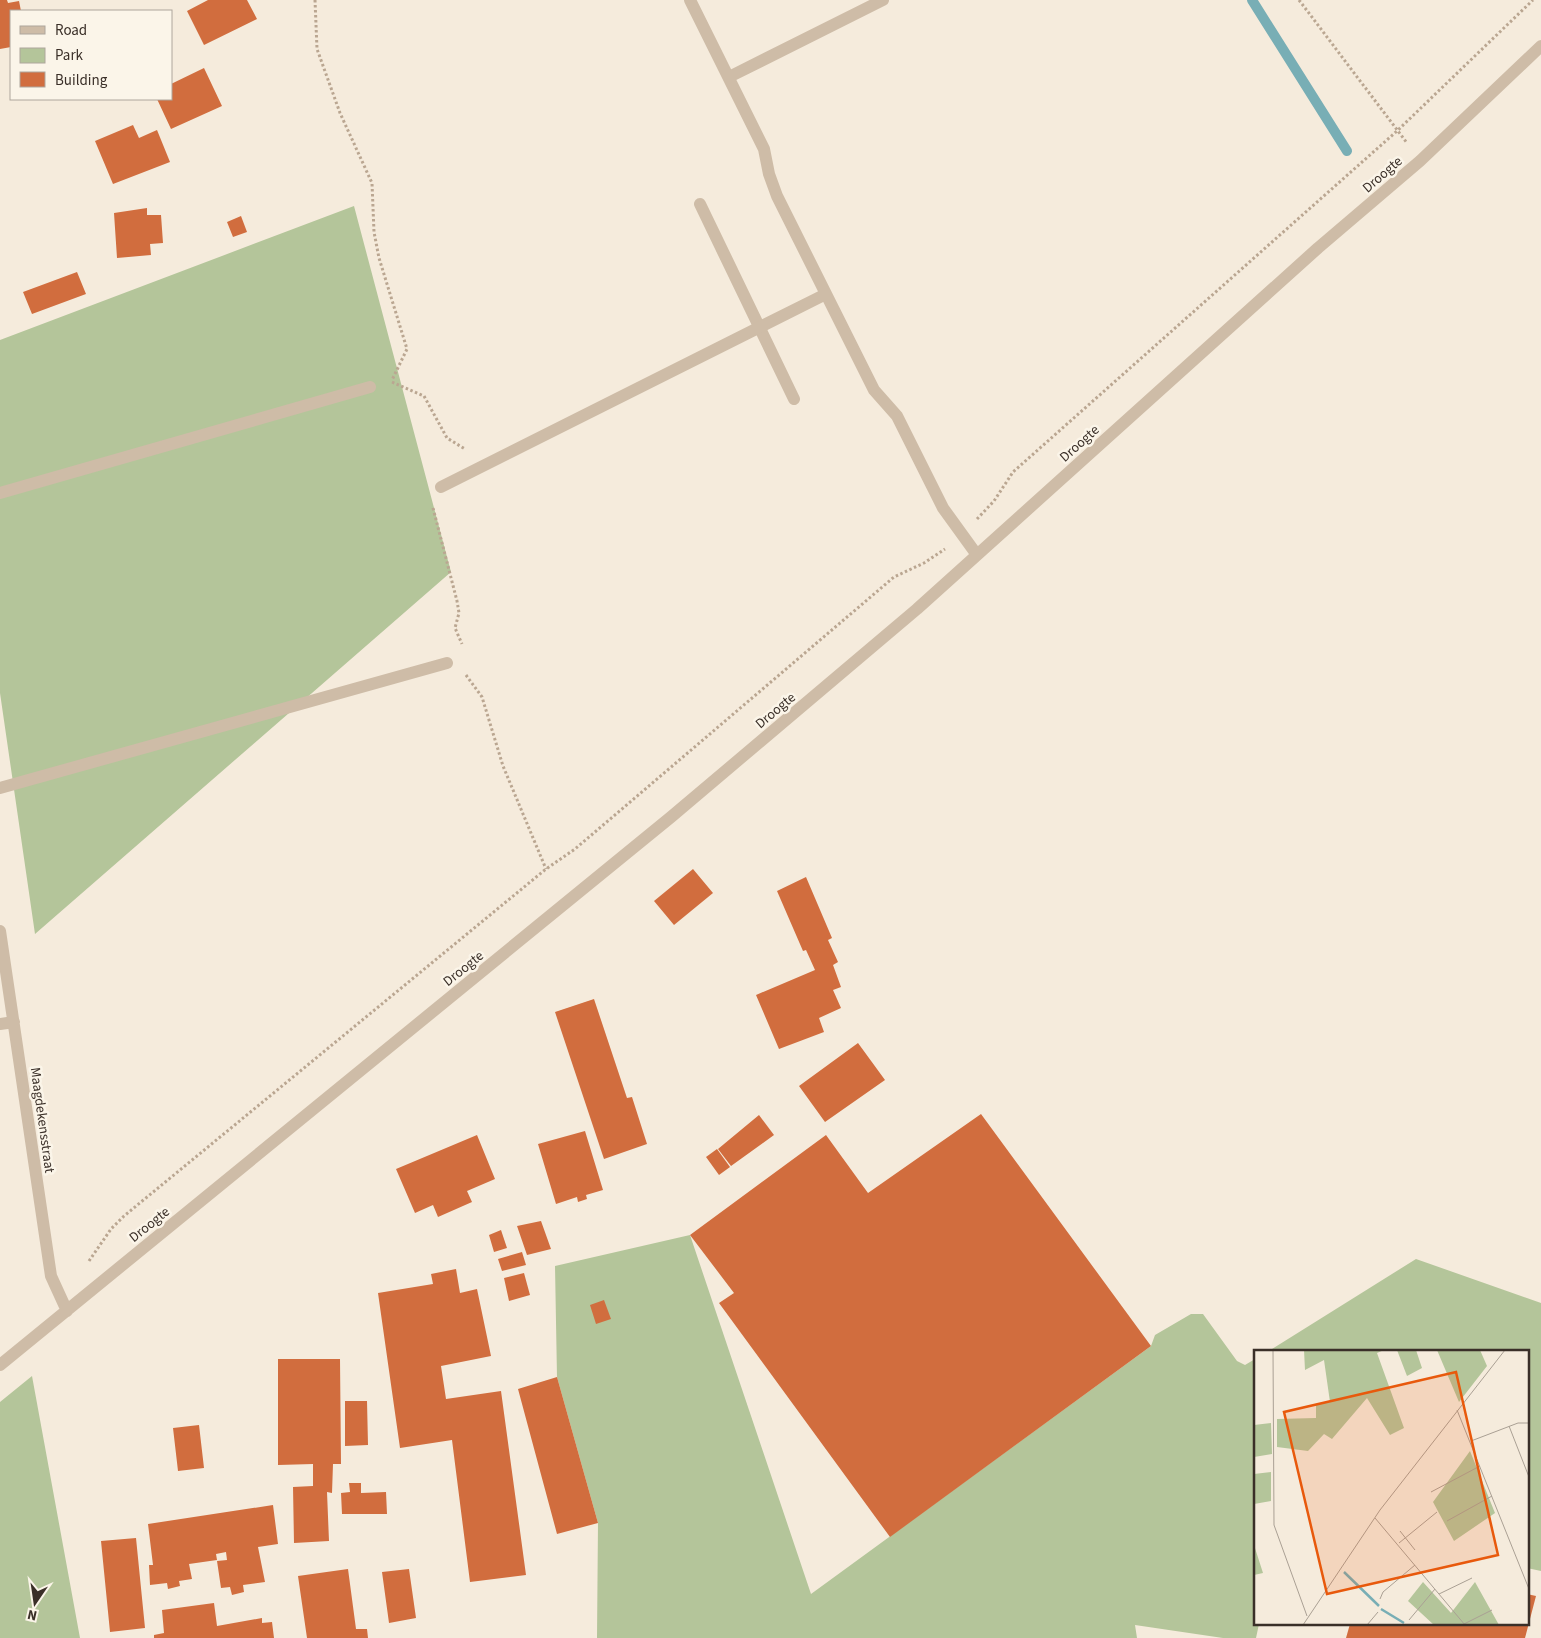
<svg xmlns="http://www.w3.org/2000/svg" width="1541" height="1638" viewBox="0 0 1541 1638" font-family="'Source Sans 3',sans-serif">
<rect width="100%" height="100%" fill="#f5ebdc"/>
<path fill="#b4c59a" d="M354,206l97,366 -416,362 -35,-241v-353z
M690,1235l121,359 340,-248 4,-11 36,-21h12l34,47 8,4 10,-6v265h4l-3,14h-33l-88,-13 2,13h-540l1,-115 -41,-146 -2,-111z
M1416,1259l125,44v268l-14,-3v-216h-260z
M32,1376l48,262h-80v-236z"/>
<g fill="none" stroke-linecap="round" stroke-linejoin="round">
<path stroke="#78aeb5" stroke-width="10" d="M1252,0l95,151"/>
</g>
<path fill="#d16d3e" d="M0,0h7l1,3 11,-2 2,10h-10v36l-11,2z
M208,0h39l10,19 -53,26 -17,-34z
M204,68l18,38 -51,23 -14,-30h14v-15z
M133,125l6,13 18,-8 13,32 -57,22 -18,-43z
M147,208v7h14l2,28 -13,1 1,11 -34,3 -3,-45z
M241,216l6,16 -14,5 -6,-15z
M77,272l9,22 -54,20 -9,-22z
M693,869l20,24 -39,32 -20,-24z
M806,877l26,61 -4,2 10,22 -5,3 8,22 -8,3 8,18 -22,10 5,14 -45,17 -23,-54 59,-25 -9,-20 -3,1 -26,-60z
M594,999l33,99 5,-1 15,47 -43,15 -49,-147z
M858,1043l27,37 -60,42 -26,-36z
M981,1114l170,232 -261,191 -171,-234 15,-10 -44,-58 136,-100 42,58z
M759,1115l15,20 -43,31 -13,-17z
M585,1131l18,59 -17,5 1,4 -9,3 -1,-5 -21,7 -18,-60z
M477,1135l18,44 -28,12 5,11 -34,15 -5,-12 -18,8 -19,-44z
M717,1149l13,18 -11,8 -13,-18z
M541,1221l10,28 -24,6 -10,-29z
M501,1230l6,18 -13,4 -5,-17z
M522,1252l4,13 -24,6 -4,-12z
M456,1269l4,24 17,-4 14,67 -50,10 5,33 55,-8 25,184 -56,7 -18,-142 -52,8 -22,-155 55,-9 -2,-10z
M524,1273l6,22 -21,6 -5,-23z
M604,1300l7,19 -15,5 -6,-19z
M278,1359h62l1,105h-8l-1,29 -5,-1 2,49 -35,2 -1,-56 20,-1v-22l-35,1z
M557,1377l41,146 -41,11 -39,-145z
M345,1401h22l1,44 -23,1z
M199,1425l5,43 -26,3 -5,-43z
M349,1483h12v10l25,-1 1,22h-45l-1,-21 9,-1z
M273,1505l5,39 -20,3 7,35 -22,3 1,7 -12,3 -2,-8 -9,1 -4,-27 10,-1 -1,-8 -10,2 1,6 -28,4 3,15 -13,2 1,5 -12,3 -1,-6 -17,2 -1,-20h4l-5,-41z
M136,1538l9,90 -35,4 -9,-91z
M348,1569l8,60h11l1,9h-61l-9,-62z
M409,1569l7,49 -27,5 -7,-51z
M1527,1594l9,2 -11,42h-179l4,-14h177z
M214,1603l3,23 45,-8v5l10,-1 2,16h-120v-3l10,-2 -2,-23z"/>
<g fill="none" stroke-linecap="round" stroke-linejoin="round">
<path stroke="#baa691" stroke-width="3" stroke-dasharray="2.5 2.5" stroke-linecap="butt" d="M315,0l2,49 23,64 32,70 2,49 5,26 28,91 -15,31
M1299,0l108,143
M392,382l32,14 23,42 18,11
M433,508l24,93 2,12 -4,15 7,16
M977,519l17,-18 19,-29 384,-341 136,-131
M466,675l16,22 21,69 43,103
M89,1261l22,-32 13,-13 422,-347 29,-20 319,-272 30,-14 21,-14"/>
<path stroke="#cebca7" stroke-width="12" d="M700,204l94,195"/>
<path stroke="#cebca7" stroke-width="12" d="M690,0l74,149 5,25 8,22 97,194 23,26 46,92 34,47
M729,77l154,-77
M441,487l385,-193
M0,493l370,-106
M0,788l447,-125
M0,931l51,345 16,35
M0,1024l14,-2
M0,1365l671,-548 246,-208 401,-361 102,-87 121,-115"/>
</g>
<g text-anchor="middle" stroke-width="5" stroke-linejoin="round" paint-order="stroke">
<g font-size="14" fill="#3a2f28" stroke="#fbf5e9">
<text transform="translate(1382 174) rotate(-41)" y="5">Droogte</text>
<text transform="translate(1079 443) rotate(-42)" y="5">Droogte</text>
<text transform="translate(775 710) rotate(-40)" y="5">Droogte</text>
<text transform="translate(463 968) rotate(-39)" y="5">Droogte</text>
<text transform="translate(43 1120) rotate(82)" y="5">Maagdekensstraat</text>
<text transform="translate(149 1224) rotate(-39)" y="5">Droogte</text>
</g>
</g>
<g transform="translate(1254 1350)">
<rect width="275" height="275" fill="#f5ebdc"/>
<path d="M50,0h80l-7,3 27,75 -14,7 -23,-37 -35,41 -8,-5 -16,17 -31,-4v-28l39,-1v-14l14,-2 -6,-42 -19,10zM143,0h19l6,18 -15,8zM183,0h43l7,16 -28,36zM17,73l1,31 -18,3v-32zM216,101l25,62 -41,28 -21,-39zM17,122v29l-17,3v-30zM0,195l9,28 -9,2zM169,232l28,31 24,-31 24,43h-65l-26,-24z" fill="#b4c59a"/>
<path fill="none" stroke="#78aeb5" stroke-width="2.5" d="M90,222l35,34M127,259l23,14"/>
<path fill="none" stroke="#aaa094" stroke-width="1" d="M19,0l1,175 33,91M203,60l72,179M255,76l20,51M217,91l47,-18h11M177,142l49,-26M121,168l90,107M193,171l45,-25M146,181l15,19M145,193l38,-31M185,244l33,-16M126,249l3,-7 32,-27M155,270l26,-31M210,274l28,-14M49,275l77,-115 125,-160M113,275l11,-13"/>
<path fill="#e8590c" fill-opacity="0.15" stroke="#e8590c" stroke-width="2.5" d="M202,22l42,183 -171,39 -43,-182z"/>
<rect width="275" height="275" fill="none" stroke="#3a2f28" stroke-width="2.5"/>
</g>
<rect x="10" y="10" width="162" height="90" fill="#fbf5e9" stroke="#aea69c"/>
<rect x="20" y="26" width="25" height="8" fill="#cebca7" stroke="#aea69c"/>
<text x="55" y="35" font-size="15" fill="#3a2f28">Road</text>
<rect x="20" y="48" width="25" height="15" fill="#b4c59a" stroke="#aea69c"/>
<text x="55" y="60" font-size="15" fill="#3a2f28">Park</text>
<rect x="20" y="72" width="25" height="15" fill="#d16d3e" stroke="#aea69c"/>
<text x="55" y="85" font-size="15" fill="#3a2f28">Building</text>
<g transform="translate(35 1603) rotate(193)" stroke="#fbf5e9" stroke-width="4" paint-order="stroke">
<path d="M0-4L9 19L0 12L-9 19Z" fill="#3a2f28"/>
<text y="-8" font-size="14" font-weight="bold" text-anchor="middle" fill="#3a2f28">N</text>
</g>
</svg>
